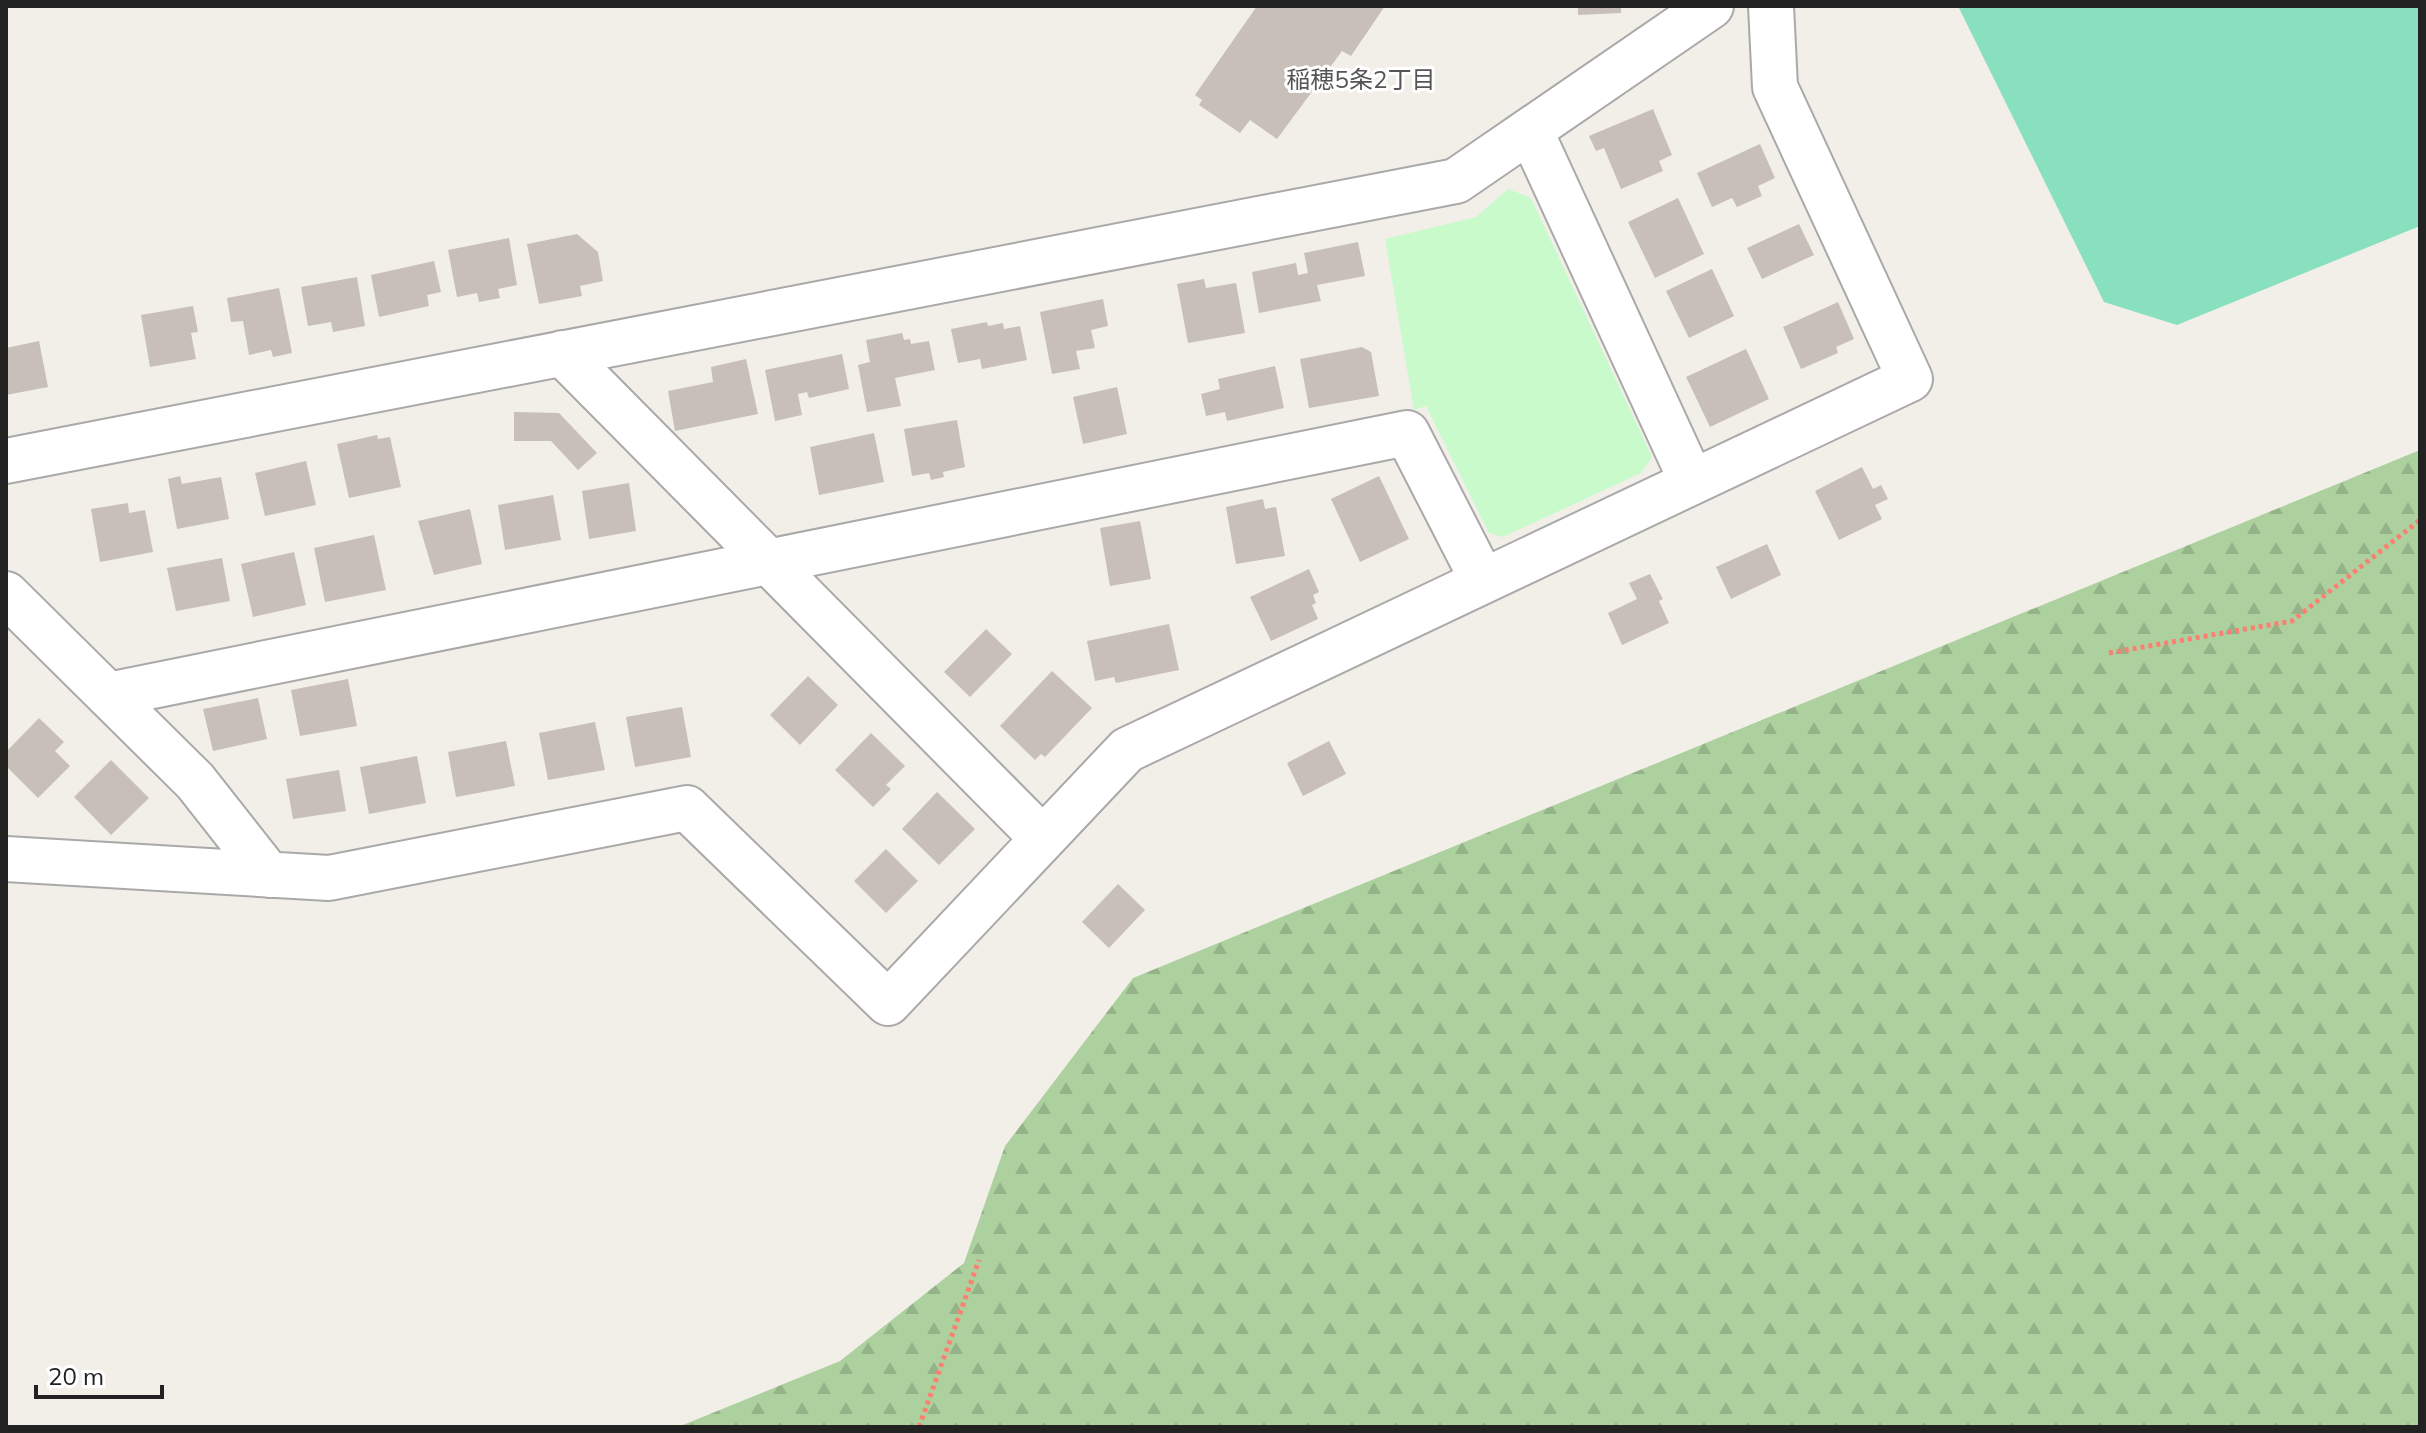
<svg xmlns="http://www.w3.org/2000/svg" width="2426" height="1433" viewBox="0 0 2426 1433" font-family="Mulish,'Noto Sans JP',sans-serif">
<defs>
<pattern id="forest-firs" width="22" height="20" patternUnits="userSpaceOnUse" patternTransform="scale(2)"><rect width="22" height="20" fill="#add19e"/><path d="M5 1l3.5 6h-7zM16 11l3.5 6h-7z" fill="#95b388"/></pattern>
</defs>
<rect width="100%" height="100%" fill="#f2efe9"/>
<path fill="url(#forest-firs)" d="M2420,450v977h-1742l162,-66 124,-98 41,-117 128,-168z"/>
<path fill="#c8facc" d="M1508,189l23,9 121,259 -11,16 -138,64 -14,-4 -63,-127 -12,4 -29,-171 91,-22z"/>
<path fill="#88e0be" d="M1958,6h462v220l-243,99 -73,-23z"/>
<path fill="#c7bfb8" d="M1257,6h128l-34,50 -9,-5 -65,88 -27,-19 -10,13 -41,-28 3,-5 -7,-5z
M1578,6h43v7l-43,2z
M1653,109l19,46 -13,6 4,10 -42,18 -17,-41 -8,3 -7,-15z
M1760,144l15,34 -17,8 4,10 -25,11 -5,-9 -20,9 -15,-34z
M1678,198l26,56 -49,24 -27,-56z
M1799,224l15,31 -52,24 -15,-31z
M577,234l21,18 5,29 -23,5 2,10 -43,8 -12,-60z
M509,238l8,47 -19,4 2,9 -21,4 -2,-9 -20,4 -9,-47z
M1358,242l7,34 -48,9 4,16 -62,12 -7,-41 44,-9 2,12 10,-2 -4,-20z
M434,261l7,31 -14,3 2,11 -50,11 -8,-42z
M1712,269l22,47 -45,22 -23,-47z
M357,277l8,49 -32,6 -2,-10 -23,4 -7,-39z
M1204,279l2,9 30,-5 9,50 -57,10 -11,-59z
M279,288l13,65 -19,4 -2,-7 -22,5 -6,-34 -12,1 -4,-24z
M1103,299l5,27 -17,4 4,18 -19,3 4,18 -28,5 -12,-62z
M1838,302l16,37 -18,8 2,6 -37,16 -18,-42z
M193,306l5,26 -7,1 5,26 -46,8 -9,-52z
M987,322l1,4 15,-3 1,6 16,-3 7,34 -45,9 -2,-10 -22,4 -7,-34z
M902,333l2,7 6,-1 1,5 18,-3 6,29 -40,8 6,28 -34,6 -9,-47 12,-3 -4,-22z
M39,341l9,46 -42,8v-47z
M1362,347l9,5 8,44 -70,12 -9,-49z
M1746,349l23,50 -59,28 -24,-50z
M842,354l7,35 -40,9 -2,-6 -9,2 4,21 -27,6 -10,-51z
M746,359l12,55 -83,17 -7,-40 45,-9 -2,-15z
M1275,366l9,42 -57,13 -2,-9 -19,4 -5,-22 19,-5 -2,-10z
M1117,387l10,47 -44,10 -10,-47z
M514,412l45,1 38,40 -19,17 -27,-29h-37z
M957,420l8,47 -22,5 1,5 -13,3 -2,-7 -17,3 -8,-47z
M874,433l10,49 -65,13 -9,-48z
M377,435l1,4 12,-2 11,50 -52,11 -12,-54z
M306,461l10,44 -51,11 -10,-43z
M1862,467l11,22 8,-4 7,14 -13,6 7,14 -43,21 -24,-49z
M180,476l2,8 39,-7 8,42 -52,10 -9,-50z
M1379,476l30,63 -49,23 -29,-63z
M629,483l7,48 -47,8 -7,-48z
M553,495l8,45 -56,10 -7,-45z
M1263,499l2,10 11,-2 9,49 -49,8 -10,-57z
M128,503l1,10 16,-3 8,42 -53,10 -9,-53z
M470,509l12,55 -48,11 -16,-54z
M1140,521l11,58 -41,7 -10,-58z
M374,535l12,55 -61,12 -11,-54z
M1767,544l14,31 -50,24 -15,-32z
M294,552l12,53 -53,12 -12,-53z
M222,558l8,43 -54,10 -9,-43z
M1309,569l10,23 -6,3 3,8 -4,2 6,14 -47,22 -21,-44z
M1650,574l13,25 -4,2 10,22 -47,22 -14,-32 29,-14 -8,-16z
M1169,624l10,46 -63,13 -2,-6 -19,4 -8,-40z
M986,629l26,25 -42,43 -26,-25z
M1052,671l40,37 -47,49 -4,-3 -6,6 -35,-34z
M808,676l30,29 -38,40 -30,-30z
M348,679l9,47 -57,10 -9,-46z
M258,698l9,41 -54,12 -10,-42z
M682,707l9,50 -56,10 -9,-50z
M39,718l25,24 -9,9 15,15 -32,32 -32,-32v-14z
M595,722l10,48 -57,10 -9,-47z
M871,733l34,33 -19,19 5,4 -18,18 -38,-37z
M506,741l9,45 -59,11 -8,-45z
M1329,741l17,33 -43,22 -16,-33z
M417,756l9,47 -57,11 -9,-47z
M111,760l38,38 -38,37 -37,-38z
M339,770l7,41 -53,8 -7,-40z
M937,792l38,37 -36,36 -37,-36z
M886,849l32,32 -32,32 -32,-32z
M1118,884l27,26 -36,38 -27,-26z"/>
<g fill="none" stroke-linecap="round" stroke-linejoin="round">
<defs>
<path id="minor" d="M1530,130l162,352
M562,353l481,486
M6,461l1450,-280 255,-175
M6,594l189,187 74,94
M108,695l1299,-262 76,148
M6,859l323,19 358,-70 201,195 239,-253 783,-371 -135,-292 -4,-81"/>
</defs>
<use href="#minor" stroke="#a9a9a9" stroke-width="48"/>
<path stroke="#fa8072" stroke-width="5" stroke-dasharray="4 4" stroke-linecap="butt" d="M2109,653l183,-32 128,-101
M919,1427l60,-167"/>
<use href="#minor" stroke="#fff" stroke-width="44"/>
</g>
<g text-anchor="middle" stroke-width="6" stroke-linejoin="round" paint-order="stroke">
<g font-size="24" fill="#555" stroke="#fff">
<text x="1361" y="88">稲穂5条2丁目</text>
</g>
</g>
<rect width="2426" height="1433" fill="none" stroke="#222222" stroke-width="16"/>
<path d="M36 1385v12h126v-12" fill="none" stroke="#222222" stroke-width="4"/>
<text x="48" y="1385" font-size="24" fill="#222222" stroke="#ffffff" stroke-width="6" paint-order="stroke">20 m</text>
</svg>
